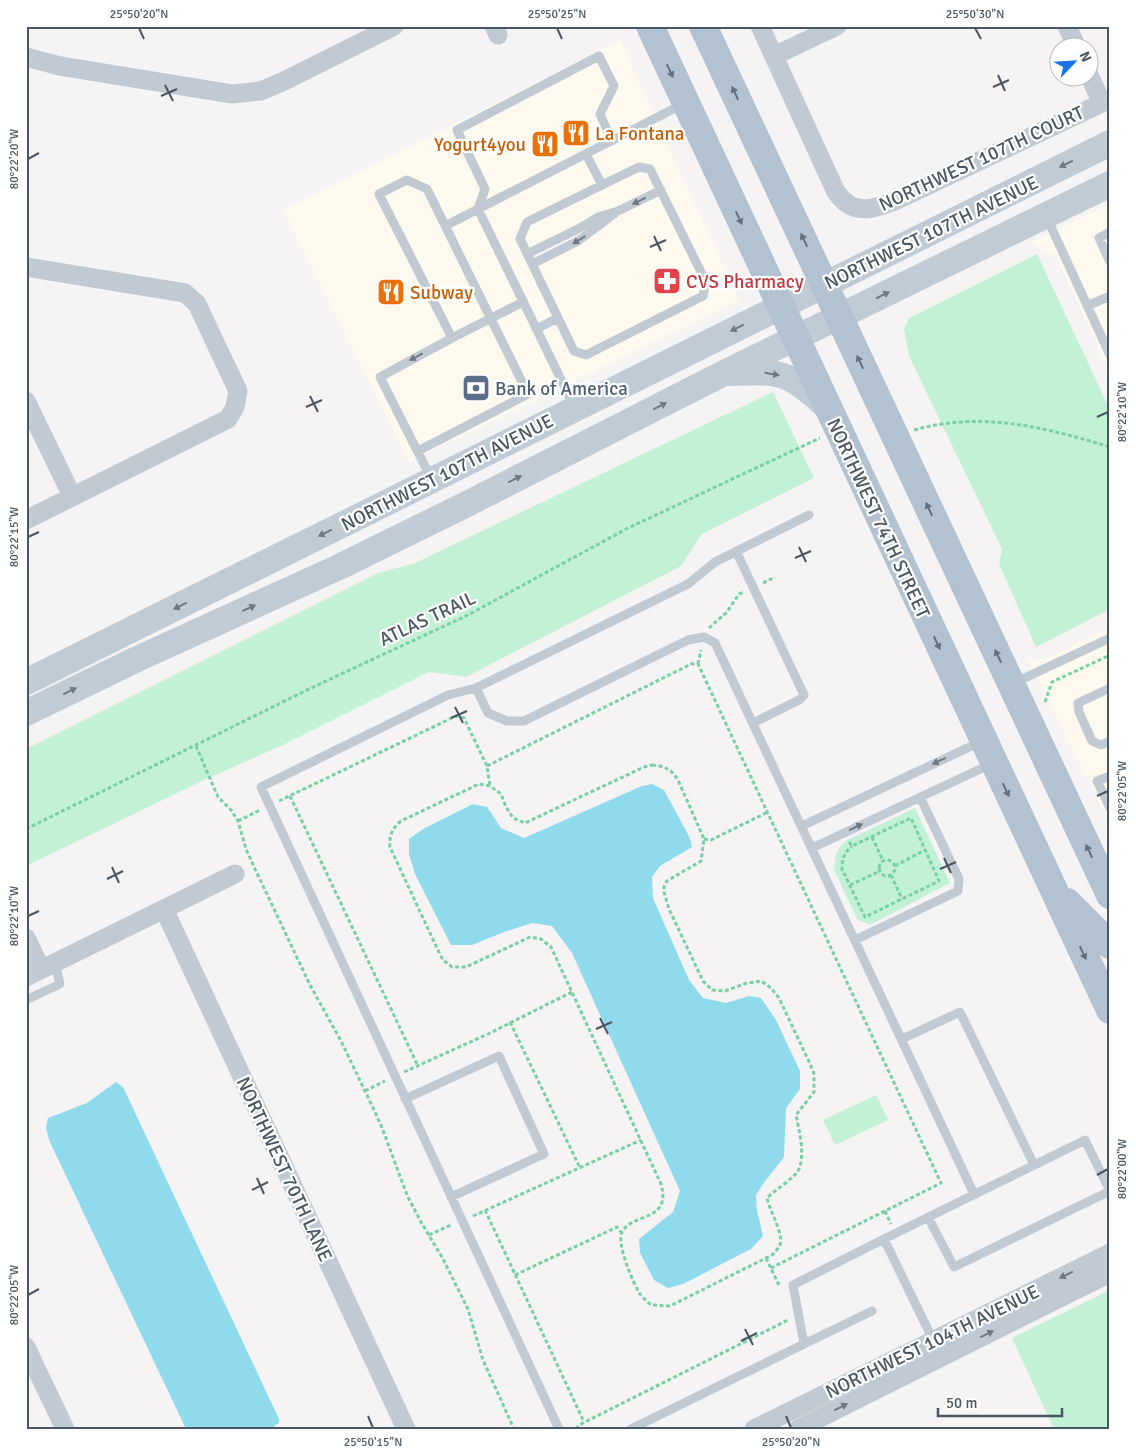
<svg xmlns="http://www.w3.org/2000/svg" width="1136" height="1455" viewBox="0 0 1136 1455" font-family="Signika,sans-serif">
<rect width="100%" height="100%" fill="#f5f3f3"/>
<path fill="#fdf9ef" d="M620,40l119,260 -330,162 -126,-251z
M1110,204v169l-53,-115 -26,-16z
M1110,628v197l-82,-165 16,-1z"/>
<path fill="#c3f1d5" d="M1037,254l73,156v199l-74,38 -37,-83 3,-15 -93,-193 -5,-27 5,-11z
M773,392l41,86 -112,56 -21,32 -215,111 -37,-5 -146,73 -79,35 -178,86v-117l352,-176 37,-10z
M915,808l35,75 -80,42 -13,-6 -23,-49 1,-12 4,-10 8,-8z
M876,1095l12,25 -53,25 -12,-25z
M1110,1290v139h-56l-42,-91z"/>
<path fill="#90daee" d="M652,784l12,6 26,48 2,9 -32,19 -8,11 1,21 36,82 14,18 23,5 23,-7 12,2 15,22 24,51v18l-14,19 -2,49 -21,27 -7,11 1,16 6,25 -12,13 -68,35 -15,4 -14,-8 -14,-27 -1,-14 34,-27 7,-21 -108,-238 -20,-27 -20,-3 -28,9 -32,13h-21l-36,-71 -6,-20v-15l14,-10 50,-25 14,3 14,21 23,10 118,-52z
M116,1082l7,5 156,332v4l-9,6h-84l-137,-289 -3,-12 2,-10 39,-15z"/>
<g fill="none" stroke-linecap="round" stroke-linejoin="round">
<path stroke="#7ad0a6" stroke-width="3" stroke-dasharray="4 2.5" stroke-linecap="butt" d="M914,430c68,-19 130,-3 196,17
M763,583l12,-6
M709,628l18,-16 12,-18 5,-2
M698,664l3,-14
M1045,702l7,-20 58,-27
M196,746l22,51 13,13 7,11 8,28 10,22 54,114 31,56 24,50 16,34 26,70 14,27 22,37 25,50 15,51 31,69
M652,765c13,1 19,4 26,15l26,59 -3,22 -34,20 -3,5v6l5,17 34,72 9,9 13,1 22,-8 8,-1 6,-1 10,7 8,10 32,68 3,8v18l-18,23c3,15 10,41 2,56 -4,7 -24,20 -31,27 3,14 17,36 13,47 -2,4 -5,7 -8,10l-102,51 -19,-1c-4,-4 -8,-7 -11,-11 -7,-11 -24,-51 -18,-62 10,-19 50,-10 39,-48l-110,-237 -10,-8 -11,-2 -64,30h-14l-9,-7 -7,-14 -46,-99c-1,-11 2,-19 11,-26l78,-37 11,2 11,8 5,13 7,11 12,5 119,-56z
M487,766l204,-102h7l243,519 -170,85
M290,796l128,270
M279,801l177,-85 8,2 23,48 3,20
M238,821l22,-11
M26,829l283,-140 159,-74 160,-87 192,-90
M872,837l11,24
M704,839l7,1 57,-28
M849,842l3,4 59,-28 28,63 -74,36 -23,-48c0,-10 2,-16 10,-23
M879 868a8 8 0 1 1 16 0a8 8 0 1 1-16 0Z
M895,866l30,-16
M891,875l11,24
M850,885l30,-14
M510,1022l70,146
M404,1072l84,-38 84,-42
M365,1091l20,-10
M485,1210l99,212
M885,1211l6,13
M473,1216l168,-76
M429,1235l22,-10
M766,1258l14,29
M515,1275l102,-48 4,5
M576,1429l3,-4 209,-105"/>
<path stroke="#c1cad2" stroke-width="9" d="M586,154l16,31 37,-18 11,2 56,113 -3,14 -117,59 -12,-4 -54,-112 7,-17 75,-37
M1046,216l64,139
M445,226l238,-122
M1110,232l-11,6 11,24
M527,254l49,-24 22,-13 20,-6 43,-21
M532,264l46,-23 36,-27
M1087,306l23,-10
M536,329l22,-11
M574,406l-96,-197 7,-20 -28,-59 142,-74 15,30 -14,28 12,27
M418,451l110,-57 -101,-205 -20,-9 -28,14 73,144 71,-36
M431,478l-51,-101 72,-39
M736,551l68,144 -5,5 -46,23
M1014,683l96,-45
M476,688l12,25 19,8h17l164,-81 16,-3 11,6 259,551
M1110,688l-32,15 1,9 13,29 9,4 9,-4
M1110,776l-13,5 13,27
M802,826l178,-84
M812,848l179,-84
M855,940l103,-49 1,-12 -39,-82
M26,1000l34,-16 -5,-21
M902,1039l58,-27 74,153
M405,1099l94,-43 45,98 -93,43
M884,1239l50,103
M804,1344l68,-33
M559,1429l-298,-642 187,-92 28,-7 212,-104 27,-22 94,-47
M631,1429l173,-85 -11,-59 91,-46c67,-33 134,-66 201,-99l25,51 -156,76 -26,-50"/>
<path stroke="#c1cad2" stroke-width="19" d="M494,26l4,9
M760,26l76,166c3,4 7,9 12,12 15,10 32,2 47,-3l207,-98 -14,-30
M1067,26l10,22
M774,56l63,-30
M26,57l34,9 172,28 29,-3 23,-10 110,-55
M26,267l159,26 12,11 41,87 -3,16 -7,12 -202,101
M26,401l46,95
M164,909l242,520
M26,938l15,31
M26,977l209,-103
M26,1347l39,82
M754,1429l356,-176
M798,1429l312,-156"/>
<path stroke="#c1cbd6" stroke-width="26" d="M732,373c21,-1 44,-3 62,8 13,7 24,18 34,27
M26,682l1084,-539
M26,713l109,-53 204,-93 132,-65 253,-129 386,-189"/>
<path stroke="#b3c2d1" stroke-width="28" d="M650,26l460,984
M703,26l407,869
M1067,902l43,43"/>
</g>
<defs><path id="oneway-solid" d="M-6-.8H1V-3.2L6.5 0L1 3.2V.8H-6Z" transform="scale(1.25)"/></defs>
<g fill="#64717d">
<use href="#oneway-solid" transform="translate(670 71) rotate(65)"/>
<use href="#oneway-solid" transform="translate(735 93) rotate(-115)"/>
<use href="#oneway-solid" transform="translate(739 218) rotate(65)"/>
<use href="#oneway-solid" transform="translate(804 240) rotate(-115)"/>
<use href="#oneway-solid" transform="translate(860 362) rotate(-115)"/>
<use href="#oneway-solid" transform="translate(929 509) rotate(-115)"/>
<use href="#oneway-solid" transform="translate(937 643) rotate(65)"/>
<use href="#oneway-solid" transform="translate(998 656) rotate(-115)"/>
<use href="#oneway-solid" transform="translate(1006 790) rotate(64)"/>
<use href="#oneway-solid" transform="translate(1089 851) rotate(-115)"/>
<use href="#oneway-solid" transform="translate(1083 953) rotate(65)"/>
</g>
<g fill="#6e7984">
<use href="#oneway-solid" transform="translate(1066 164) rotate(154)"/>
<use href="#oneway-solid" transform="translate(883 295) rotate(-26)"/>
<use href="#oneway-solid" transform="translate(737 328) rotate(154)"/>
<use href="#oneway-solid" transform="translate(772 374) rotate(9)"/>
<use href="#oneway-solid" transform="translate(660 406) rotate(-27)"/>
<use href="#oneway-solid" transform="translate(515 479) rotate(-27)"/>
<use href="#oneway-solid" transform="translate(325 533) rotate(154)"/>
<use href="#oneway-solid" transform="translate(180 606) rotate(154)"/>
<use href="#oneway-solid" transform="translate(249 608) rotate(-24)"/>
<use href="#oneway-solid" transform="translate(70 691) rotate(-26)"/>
</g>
<g fill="#6e7983">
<use href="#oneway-solid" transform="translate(639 201) rotate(154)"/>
<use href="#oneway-solid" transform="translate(579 240) rotate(149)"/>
<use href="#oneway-solid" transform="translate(416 357) rotate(152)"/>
<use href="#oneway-solid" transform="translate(939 761) rotate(155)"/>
<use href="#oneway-solid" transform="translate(856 827) rotate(-25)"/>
<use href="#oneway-solid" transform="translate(1066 1275) rotate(154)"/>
<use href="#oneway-solid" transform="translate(987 1334) rotate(-26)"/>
<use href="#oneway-solid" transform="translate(841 1407) rotate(-27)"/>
</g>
<path fill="none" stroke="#4a5661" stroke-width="2" d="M139,28l5,11M557,28l5,11M975,28l6,11M998,75l7,16M165,85l8,16M993,87l16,-7M161,96l16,-7M28,159l11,-6M654,236l7,15M650,247l16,-7M310,396l8,16M306,407l16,-7M1097,417l11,-5M28,537l11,-5M799,547l7,15M795,558l16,-7M455,707l8,16M451,718l16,-7M1097,796l11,-5M944,858l7,15M112,867l7,16M940,869l16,-7M107,879l16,-8M28,916l11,-5M600,1018l8,16M596,1029l16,-7M1097,1175l11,-6M257,1178l7,16M252,1190l16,-8M28,1295l11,-6M745,1329l8,16M741,1341l16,-8M368,1416l5,12M786,1416l5,12"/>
<defs>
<symbol id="restaurant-square" viewBox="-11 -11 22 22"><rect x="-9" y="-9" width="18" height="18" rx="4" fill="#e8710a" stroke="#fff"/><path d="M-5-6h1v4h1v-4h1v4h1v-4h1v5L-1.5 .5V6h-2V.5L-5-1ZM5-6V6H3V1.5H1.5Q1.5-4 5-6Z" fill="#fff"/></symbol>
<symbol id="pharmacy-square" viewBox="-11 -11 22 22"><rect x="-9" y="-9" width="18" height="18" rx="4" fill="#e0444e" stroke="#fff"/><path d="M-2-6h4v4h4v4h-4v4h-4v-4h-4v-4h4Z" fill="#fff"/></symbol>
<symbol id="bank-square" viewBox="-11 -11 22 22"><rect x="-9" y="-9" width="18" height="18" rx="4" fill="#5c6f8a" stroke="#fff"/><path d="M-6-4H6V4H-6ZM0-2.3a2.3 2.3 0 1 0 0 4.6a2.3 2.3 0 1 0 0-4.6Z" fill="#fff"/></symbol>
</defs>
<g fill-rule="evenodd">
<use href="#restaurant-square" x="560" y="117" width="32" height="32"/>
<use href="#restaurant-square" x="529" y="128" width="32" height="32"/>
<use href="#pharmacy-square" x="651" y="265" width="32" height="32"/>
<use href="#restaurant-square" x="375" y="276" width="32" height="32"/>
<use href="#bank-square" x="460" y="372" width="32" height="32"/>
</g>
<g text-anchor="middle" stroke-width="4.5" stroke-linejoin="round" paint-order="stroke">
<g font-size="19" fill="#c56008" stroke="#fff" text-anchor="start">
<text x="595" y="140">La Fontana</text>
<text x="526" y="151" text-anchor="end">Yogurt4you</text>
<text x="410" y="299">Subway</text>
</g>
<g font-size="19" fill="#4a5661" stroke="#fff">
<text transform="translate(981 158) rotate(-25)" y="7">NORTHWEST 107TH COURT</text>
<text transform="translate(931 232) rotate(-26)" y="7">NORTHWEST 107TH AVENUE</text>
<text transform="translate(447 472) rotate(-27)" y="7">NORTHWEST 107TH AVENUE</text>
<text transform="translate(879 518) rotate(65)" y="7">NORTHWEST 74TH STREET</text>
<text transform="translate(427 618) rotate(-25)" y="7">ATLAS TRAIL</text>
<text transform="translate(285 1169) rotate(65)" y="7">NORTHWEST 70TH LANE</text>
<text transform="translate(932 1341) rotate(-26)" y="7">NORTHWEST 104TH AVENUE</text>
</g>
<g font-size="19" fill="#be3a42" stroke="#fff" text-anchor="start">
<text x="686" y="288">CVS Pharmacy</text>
</g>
<g font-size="19" fill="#4e5e75" stroke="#fff" text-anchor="start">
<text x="495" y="395">Bank of America</text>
</g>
</g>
<rect width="1136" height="1455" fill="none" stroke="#ffffff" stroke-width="55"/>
<g transform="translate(1074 62) rotate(65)"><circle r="24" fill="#ffffff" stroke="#b7bbc0"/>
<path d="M0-4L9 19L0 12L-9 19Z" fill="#1a73e8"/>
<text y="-8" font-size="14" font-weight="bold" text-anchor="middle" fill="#4a5661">N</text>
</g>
<path d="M938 1408v8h124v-8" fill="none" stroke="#4a5661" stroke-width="2.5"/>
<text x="946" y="1408" font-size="15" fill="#4a5661" stroke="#ffffff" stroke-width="4" paint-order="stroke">50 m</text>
<rect x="28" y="28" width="1080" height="1400" fill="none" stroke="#4a5661" stroke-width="2"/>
<g font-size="12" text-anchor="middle" fill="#4a5661">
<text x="139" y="18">25°50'20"N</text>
<text x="557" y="18">25°50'25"N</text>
<text x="975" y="18">25°50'30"N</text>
<text transform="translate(14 159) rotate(-90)" y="4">80°22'20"W</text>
<text transform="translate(1122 412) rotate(-90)" y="4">80°22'10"W</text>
<text transform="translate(14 537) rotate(-90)" y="4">80°22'15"W</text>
<text transform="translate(1122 791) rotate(-90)" y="4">80°22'05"W</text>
<text transform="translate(14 916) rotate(-90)" y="4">80°22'10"W</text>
<text transform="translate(1122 1169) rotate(-90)" y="4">80°22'00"W</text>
<text transform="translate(14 1295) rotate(-90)" y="4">80°22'05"W</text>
<text x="373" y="1446">25°50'15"N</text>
<text x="791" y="1446">25°50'20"N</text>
</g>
</svg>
